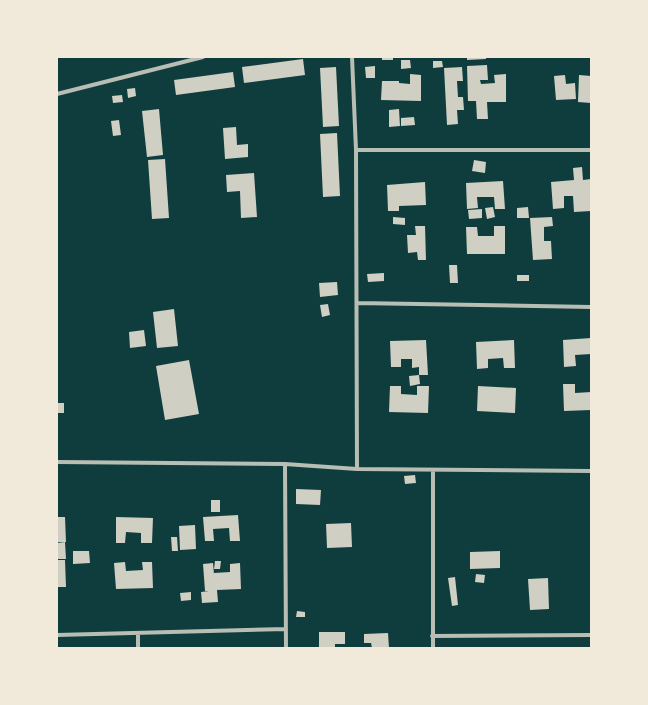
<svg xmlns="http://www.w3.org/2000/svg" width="648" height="705" viewBox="0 0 648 705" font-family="'Space Grotesk',sans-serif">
<rect width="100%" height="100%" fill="#0f3d3e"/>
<path fill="#cfcfc3" d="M382,57h11v3h-11z
M467,57h19v2l-19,1z
M303,59l2,16 -61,8 -2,-16z
M401,60h9l1,8 -10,1z
M433,61h9l1,6 -10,1z
M487,65l1,15h-8l1,4 14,-1 -1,-8 12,-1v28h-19l1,17h-11l-1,-18h-8l-1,-35z
M375,66v12h-9l-1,-11z
M336,67l3,59 -16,1 -3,-59z
M462,67l1,14h-6l1,16h5l1,13h-7l1,14 -11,1 -3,-57z
M233,72l2,15 -59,8 -2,-15z
M410,74l11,1v26l-40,-1 1,-19h17v2l11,1z
M565,75l1,9 9,-1 1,16 -20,1 -2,-24z
M579,75l12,1v27l-13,-1z
M135,88l1,8 -8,2 -1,-9z
M122,95l1,7 -10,1 -1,-7z
M159,109l4,46 -16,2 -5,-46z
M399,109l1,17 -11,1v-17z
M414,117l1,8 -14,1v-8z
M119,120l2,15 -8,1 -2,-15z
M236,127l1,18 11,-1v13l-23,2 -2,-31z
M337,133l3,63 -17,1 -3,-63z
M165,159l4,59 -17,1 -4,-59z
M474,160l12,2 -1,11 -13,-2z
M582,167l1,13 8,-1v32l-17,1 -1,-16h-9v12l-11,1 -2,-27 23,-2 -1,-12z
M254,173l3,44 -16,1 -1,-27 -13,1 -1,-17z
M503,181l2,28h-10l-1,-12h-17l1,11 -11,1 -1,-26z
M425,182l1,23 -27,1v5h-11l-1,-26z
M493,207l2,10 -8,2 -2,-11z
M528,207l1,11h-12v-10z
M482,209v9l-13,1 -1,-9z
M393,217l12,1v7l-12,-1z
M552,217l1,9 -9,1v14h7l1,18 -19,1 -3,-42z
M415,226h10l1,34h-8l-1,-8 -9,1 -1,-18h9z
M494,226h11v28h-38l-1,-27h11l1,9h16z
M449,265h8l1,18h-8z
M384,273v8l-16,1 -1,-8z
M517,275h12v6h-12z
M337,282l1,13 -18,2 -1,-14z
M328,304l2,11 -8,2 -2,-12z
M174,309l4,37 -21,2 -4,-36z
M144,330l2,16 -16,2 -1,-16z
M591,338v16l-16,1 1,11 -12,1 -1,-27z
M426,340l2,35h-9l1,9 -10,2 -1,-10 10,-1v-8l-7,1v-9h-11v8h-10l-1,-26z
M514,340l1,28h-11l-1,-10 -15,1v9l-11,1 -1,-27z
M189,360l10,54 -34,6 -9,-54z
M563,384h12v9l16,-1v18l-27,1z
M390,386h11v8l16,1v-9h12l-1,27 -39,-1z
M478,386l38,2 -1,25 -38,-2z
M58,403h6v10h-6z
M415,475l1,8 -11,1 -1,-8z
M296,489l25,1 -1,15 -24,-1z
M211,500h9v12h-9z
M238,515l2,26h-10l-1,-13 -16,1 1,12h-9l-2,-24z
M57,517h8l1,25h-9z
M116,517l37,1 -1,25h-11v-10l-15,-1 -1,11h-9z
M351,523l1,24 -25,1 -1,-24z
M195,525l1,24 -16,1 -1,-24z
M171,537h6l1,14h-6z
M65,542l1,17h-9v-16z
M73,551h16l1,12 -17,1z
M500,551v17l-30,1v-17z
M57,560h8l1,27h-9z
M215,561h6l-1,8h-6z
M125,562l1,9 17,-1 -1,-8h10l1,26 -37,1 -2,-26z
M213,563l1,11v-1l16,-1v-8l10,-1 1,26 -24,1 1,12 -16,1 -1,-11 8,-1h-4l-2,-27z
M476,574l9,1 -1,8 -9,-1z
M455,577l3,28 -6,1 -4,-28z
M548,578l1,31 -19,1 -2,-31z
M191,592v8l-10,1 -1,-8z
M297,611l8,1v5h-9z
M319,632h26v12h-10v4h-16z
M388,633l1,15h-17l-1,-5h-7v-9z"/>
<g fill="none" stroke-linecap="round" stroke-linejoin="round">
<path stroke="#b8beb3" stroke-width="4" d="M352,57l4,93 1,319
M57,94l146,-37
M356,150h235
M357,303l234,4
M57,462l228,2 72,5 234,2
M285,464l1,184
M57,635l229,-6
M432,636l159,-1
M138,648v-15
M433,648v-178"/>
</g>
<rect width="648" height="705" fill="none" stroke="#f1e9da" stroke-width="116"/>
</svg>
